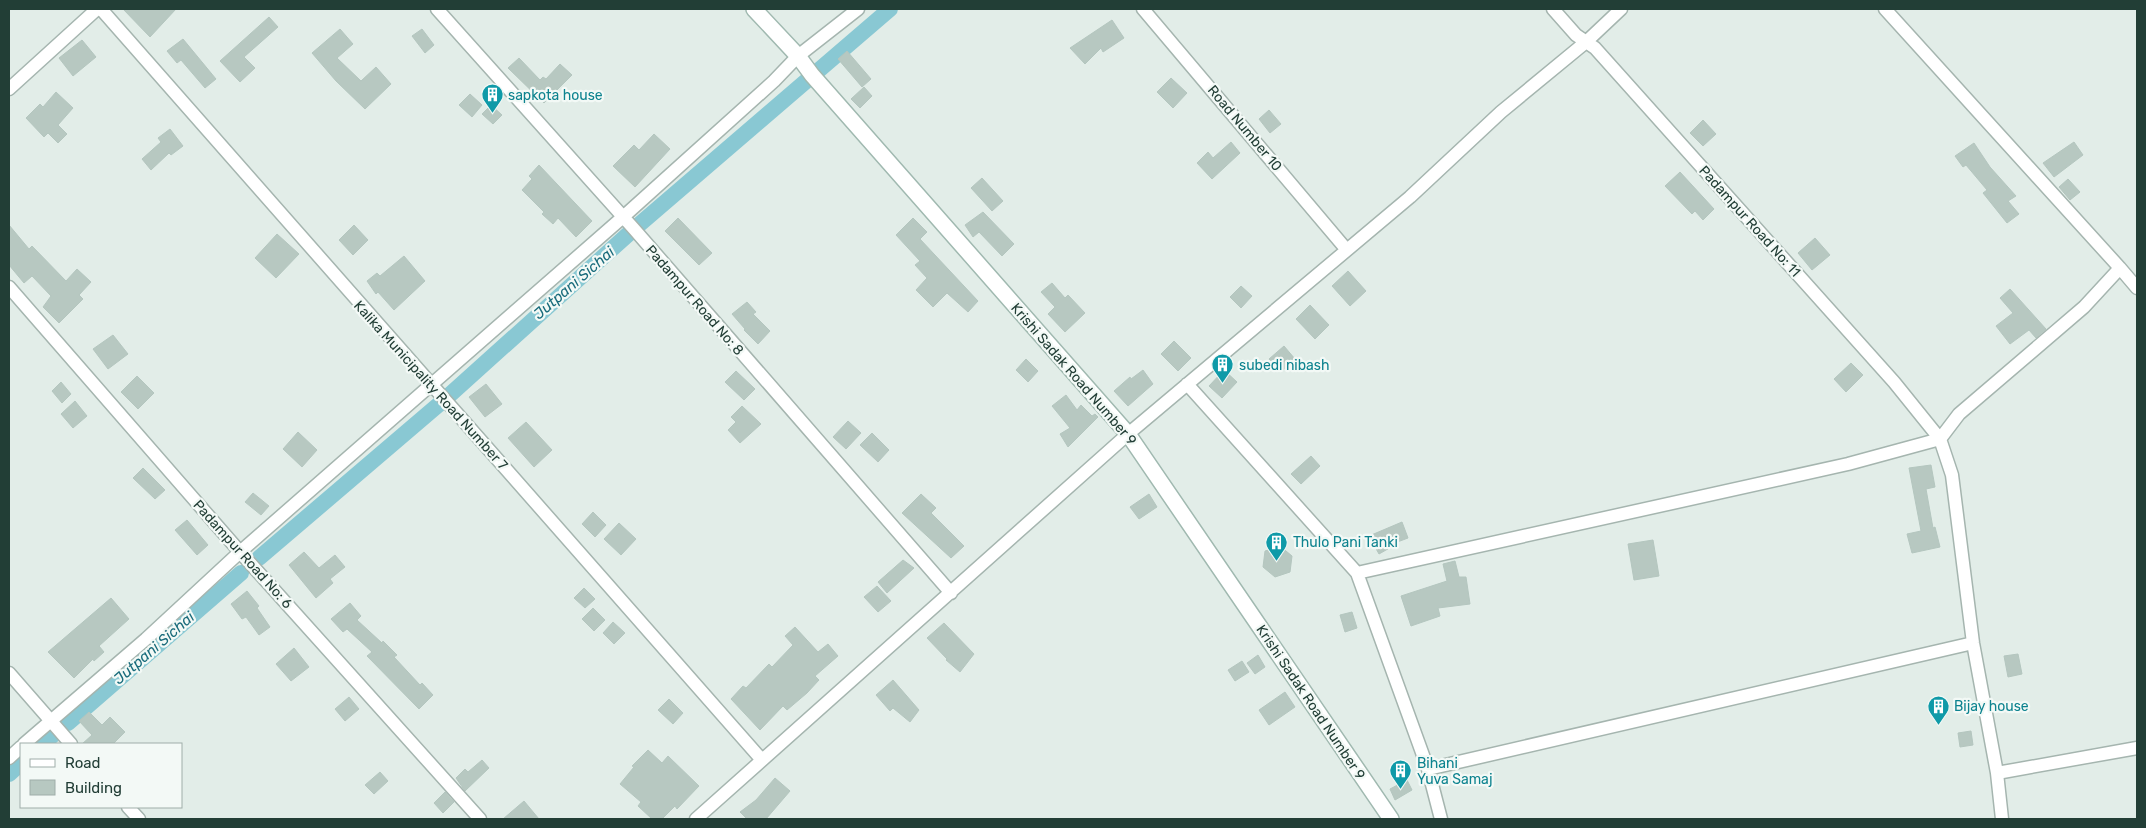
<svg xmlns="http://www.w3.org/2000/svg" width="2146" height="828" viewBox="0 0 2146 828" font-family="Rubik,sans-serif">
<rect width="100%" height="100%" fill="#e2ede8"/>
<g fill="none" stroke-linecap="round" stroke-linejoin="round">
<path stroke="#89c8d3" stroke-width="16" d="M259,558l185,-158 190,-171 256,-220
M68,723l173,-150
M43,744l11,-10
M9,774l12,-11"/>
</g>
<path fill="#b7c8c1" stroke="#b4c6bf" d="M123,9h53l-26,28z
M269,17l9,10 -34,30 11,11 -15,14 -20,-21z
M1112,20l12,18 -21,14 -2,-4 -16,16 -15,-16z
M340,29l13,15 -16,14 24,23 15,-14 15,17 -26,25 -29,-28 -24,-28z
M422,29l12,16 -9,8 -13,-17z
M183,39l33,40 -11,9 -24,-28 -4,3 -10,-12z
M82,40l14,17 -23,19 -14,-18z
M847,51l24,28 -9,8 -24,-28z
M519,58l21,22 3,-3 3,2 14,-15 12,11 -28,28 -36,-35z
M1171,78l16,15 -14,15 -16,-16z
M864,87l8,9 -12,12 -9,-9z
M56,92l17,16 -15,17 9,9 -9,9 -10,-10 -4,4 -18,-19 14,-14 3,3z
M470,94l12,11 -10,12 -13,-12z
M491,105l11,10 -9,9 -11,-10z
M1269,110l12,14 -11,9 -11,-14z
M1703,120l13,14 -13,12 -13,-13z
M170,129l13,17 -12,9 -2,-2 -18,17 -9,-11 19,-17 -3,-4z
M654,134l16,15 -35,38 -22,-21 21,-21 5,5z
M1231,142l9,11 -28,26 -15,-16 11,-11 5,6z
M2074,142l9,13 -29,22 -11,-14z
M1974,143l16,24 26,29 -8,5 11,13 -12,9 -24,-30 4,-3 -21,-25 -3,2 -8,-11z
M539,165l53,56 -16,16 -18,-19 -5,6 -11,-10 2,-2 -22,-22 10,-11 -3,-3z
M1680,172l34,37 -11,11 -8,-9 -3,3 -27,-28z
M982,178l21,23 -11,10 -21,-23z
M2068,179l12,13 -10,8 -11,-13z
M983,212l31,32 -12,12 -23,-24 -6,5 -8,-12z
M678,218l34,35 -13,12 -34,-34z
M913,218l14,14 -7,7 58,62 -10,11 -21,-19 -14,14 -17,-17 11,-12 -12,-13 5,-4 -24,-26z
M9,225l20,24 3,-3 34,35 11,-12 14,13 -12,13 4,4 -24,24 -16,-16 8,-11 -19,-20 -8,7 -15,-18z
M354,225l14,15 -15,15 -14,-15z
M277,234l22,20 -23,24 -21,-20z
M1815,238l15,17 -18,15 -14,-17z
M404,256l21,25 -31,29 -16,-18 -2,2 -9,-13 10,-8 3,3z
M1348,271l18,20 -16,15 -18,-20z
M1052,283l13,15 3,-3 17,18 -20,19 -17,-18 7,-7 -14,-15z
M1241,286l11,10 -11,12 -11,-11z
M2010,289l36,40 -10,9 -7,-8 -19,14 -14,-18 17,-13 -13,-15z
M747,302l9,10 -3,2 17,17 -12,13 -14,-14 1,-1 -13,-15z
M1310,305l19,20 -14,14 -19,-20z
M113,335l15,19 -20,15 -15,-20z
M1174,341l17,17 -13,13 -17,-17z
M1284,346l11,13 -14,13 -12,-13z
M1026,359l12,12 -10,11 -12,-12z
M1851,363l12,12 -17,17 -12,-13z
M1143,370l10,14 -25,22 -14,-15 16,-14 1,2z
M1224,370l13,12 -15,16 -13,-12z
M736,371l19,18 -11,11 -19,-18z
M137,376l17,17 -16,16 -17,-17z
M61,382l10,12 -9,9 -10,-12z
M486,384l16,20 -17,13 -16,-20z
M1066,395l11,15 4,-5 11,11 3,-2 3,3 -30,30 -8,-13 10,-6 -18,-22z
M75,401l12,15 -14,12 -12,-14z
M742,406l19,18 -21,19 -12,-13 8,-8 -5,-5z
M848,421l13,12 -15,16 -13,-12z
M526,422l26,28 -18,17 -26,-29z
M298,432l19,18 -15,17 -19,-18z
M872,433l17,17 -11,12 -18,-17z
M1311,456l9,10 -19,18 -10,-10z
M1931,465l4,22 -9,2 7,39 2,-1 5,20 -28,6 -5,-19 14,-3 -12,-63z
M143,468l22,22 -10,9 -22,-21z
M253,493l16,13 -8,9 -16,-13z
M921,494l15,14 -5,5 33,33 -13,12 -49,-45z
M1149,494l8,13 -18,12 -9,-12z
M593,512l13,13 -11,12 -13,-13z
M187,520l21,25 -11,10 -22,-25z
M1402,522l6,16 -16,6 1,2 -14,8 -10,-18z
M619,523l17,16 -15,16 -17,-16z
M1653,540l6,36 -25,4 -6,-36z
M1280,546l12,10 -2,16 -15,5 -12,-10 2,-16z
M304,552l15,16 16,-13 10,12 -15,12 3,4 -17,15 -27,-33z
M903,560l11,8 -27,25 -9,-11z
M1455,561l4,16h7l4,27 -32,4 2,8 -29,10 -10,-30 46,-15 -4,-17z
M877,586l14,15 -13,11 -14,-15z
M584,588l11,11 -10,9 -11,-10z
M247,591l12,15 -2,2 13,19 -11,8 -13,-18 -4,2 -11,-15z
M111,598l18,21 -30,27 5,6 -10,9 -1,-2 -19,19 -26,-26z
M350,603l11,13 -4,4 25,23 1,-2 14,14 -3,2 26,28 2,-2 11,12 -14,14 -52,-53 5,-4 -25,-23 -4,3 -12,-13z
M593,608l12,12 -11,11 -12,-12z
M1352,612l5,16 -12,4 -5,-17z
M613,622l12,11 -11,11 -11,-11z
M944,623l30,31 -14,18 -14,-12 1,-1 -20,-21z
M795,627l23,25 10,-8 10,12 -23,20 4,4 -12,13 -20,17 -4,-4 -23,24 -29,-31 12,-13 3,2 23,-24 3,3 21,-22 -8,-9z
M294,648l15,19 -18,14 -15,-17z
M2018,654l4,20 -14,3 -4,-21z
M1258,655l7,12 -10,7 -8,-11z
M1242,661l7,11 -14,9 -7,-11z
M893,680l26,30 -9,12 -17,-14 -3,3 -14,-16z
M1285,692l10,15 -26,18 -10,-15z
M349,697l10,12 -14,12 -10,-12z
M669,699l14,14 -10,11 -15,-14z
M89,712l13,13 8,-8 15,15 -12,12h-31l10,-9 -13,-14z
M1971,731l2,14 -13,2 -2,-14z
M648,750l14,13 6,-7 31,30 -22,23 -2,-3 -13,13h-10l-14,-13 3,-4 -21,-18 14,-17 -2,-1z
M482,760l7,8 -24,23 -9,-13 9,-9 3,3z
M380,772l8,9 -14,13 -9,-9z
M775,778l15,13 -24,28h-19l-7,-7 16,-12z
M1407,780l5,10 -17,10 -5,-11z
M445,792l9,10 -11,11 -9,-10z
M524,801l15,18h-36z"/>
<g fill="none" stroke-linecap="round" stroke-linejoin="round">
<defs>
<path id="street" d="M101,9l661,751
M437,9l197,220 317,364
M1143,9l203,240
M1553,9l23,26 19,13 299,334 46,57 12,36 21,168 24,130 5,46
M1885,9l235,259
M9,89l88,-80
M9,287l231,265 240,267
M1187,384l170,189 71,196 13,50
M1357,573l491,-109 92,-25 19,-25 125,-107 36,-39 17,20
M9,673l62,71
M24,744l122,-105 94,-87 383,-335 151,-136 24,-25 60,-47
M9,758l12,-11
M1428,769l545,-126
M1997,773l140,-25
M128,807l11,12
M696,819l432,-385 282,-237 91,-85 85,-70 35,-33"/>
<path id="secondary" d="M754,9l44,47 14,19 316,359 263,385"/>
</defs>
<use href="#street" stroke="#a5b5af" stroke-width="15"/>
<use href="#secondary" stroke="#a0b9b0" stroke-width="18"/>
<use href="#street" stroke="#fff" stroke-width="12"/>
<use href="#secondary" stroke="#fff" stroke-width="15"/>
</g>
<defs>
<symbol id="building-pin" viewBox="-11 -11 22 30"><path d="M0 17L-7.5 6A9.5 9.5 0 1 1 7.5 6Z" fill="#0f9aa8" stroke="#f3f9f6"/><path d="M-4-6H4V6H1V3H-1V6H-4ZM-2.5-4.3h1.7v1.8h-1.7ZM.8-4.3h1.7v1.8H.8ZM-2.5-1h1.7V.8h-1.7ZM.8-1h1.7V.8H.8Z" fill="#fff"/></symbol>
</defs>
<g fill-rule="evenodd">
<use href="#building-pin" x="480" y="82" width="25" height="34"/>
<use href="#building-pin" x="1210" y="352" width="25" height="34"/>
<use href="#building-pin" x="1264" y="530" width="25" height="34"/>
<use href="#building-pin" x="1926" y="694" width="25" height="34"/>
<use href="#building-pin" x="1388" y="758" width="25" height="34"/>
</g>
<g text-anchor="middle" stroke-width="4.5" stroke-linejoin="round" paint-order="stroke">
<g font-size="14" fill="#0d838f" stroke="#f3f9f6" text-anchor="start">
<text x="508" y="100">sapkota house</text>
<text x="1239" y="370">subedi nibash</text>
<text x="1293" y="547">Thulo Pani Tanki</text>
<text x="1954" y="711">Bijay house</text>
<text x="1417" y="768">Bihani<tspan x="1417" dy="16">Yuva Samaj</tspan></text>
</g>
<g font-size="14" fill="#223e36" stroke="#f3f9f6">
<text transform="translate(1245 128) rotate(50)" y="5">Road Number 10</text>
<text transform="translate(1750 221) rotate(48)" y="5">Padampur Road No: 11</text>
<text transform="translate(695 300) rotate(49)" y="5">Padampur Road No: 8</text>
<text transform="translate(1074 374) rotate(49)" y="5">Krishi Sadak Road Number 9</text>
<text transform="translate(431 385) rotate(48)" y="5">Kalika Municipality Road Number 7</text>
<text transform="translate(243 554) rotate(48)" y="5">Padampur Road No: 6</text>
<text transform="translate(1311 702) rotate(56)" y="5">Krishi Sadak Road Number 9</text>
</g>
<g font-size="15" font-style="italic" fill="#1a6c7c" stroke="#f3f9f6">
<text transform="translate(574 283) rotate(-41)" y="5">Jutpani Sichai</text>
<text transform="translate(154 648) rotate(-41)" y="5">Jutpani Sichai</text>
</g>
</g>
<rect width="2146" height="828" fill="none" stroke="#223e36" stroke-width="20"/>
<rect x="20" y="743" width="162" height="65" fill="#f3f9f6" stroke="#9faea9"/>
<rect x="30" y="759" width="25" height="8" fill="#ffffff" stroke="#9faea9"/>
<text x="65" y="768" font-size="15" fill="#223e36">Road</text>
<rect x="30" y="780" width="25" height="15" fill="#b7c8c1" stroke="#9faea9"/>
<text x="65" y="793" font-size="15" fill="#223e36">Building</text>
</svg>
